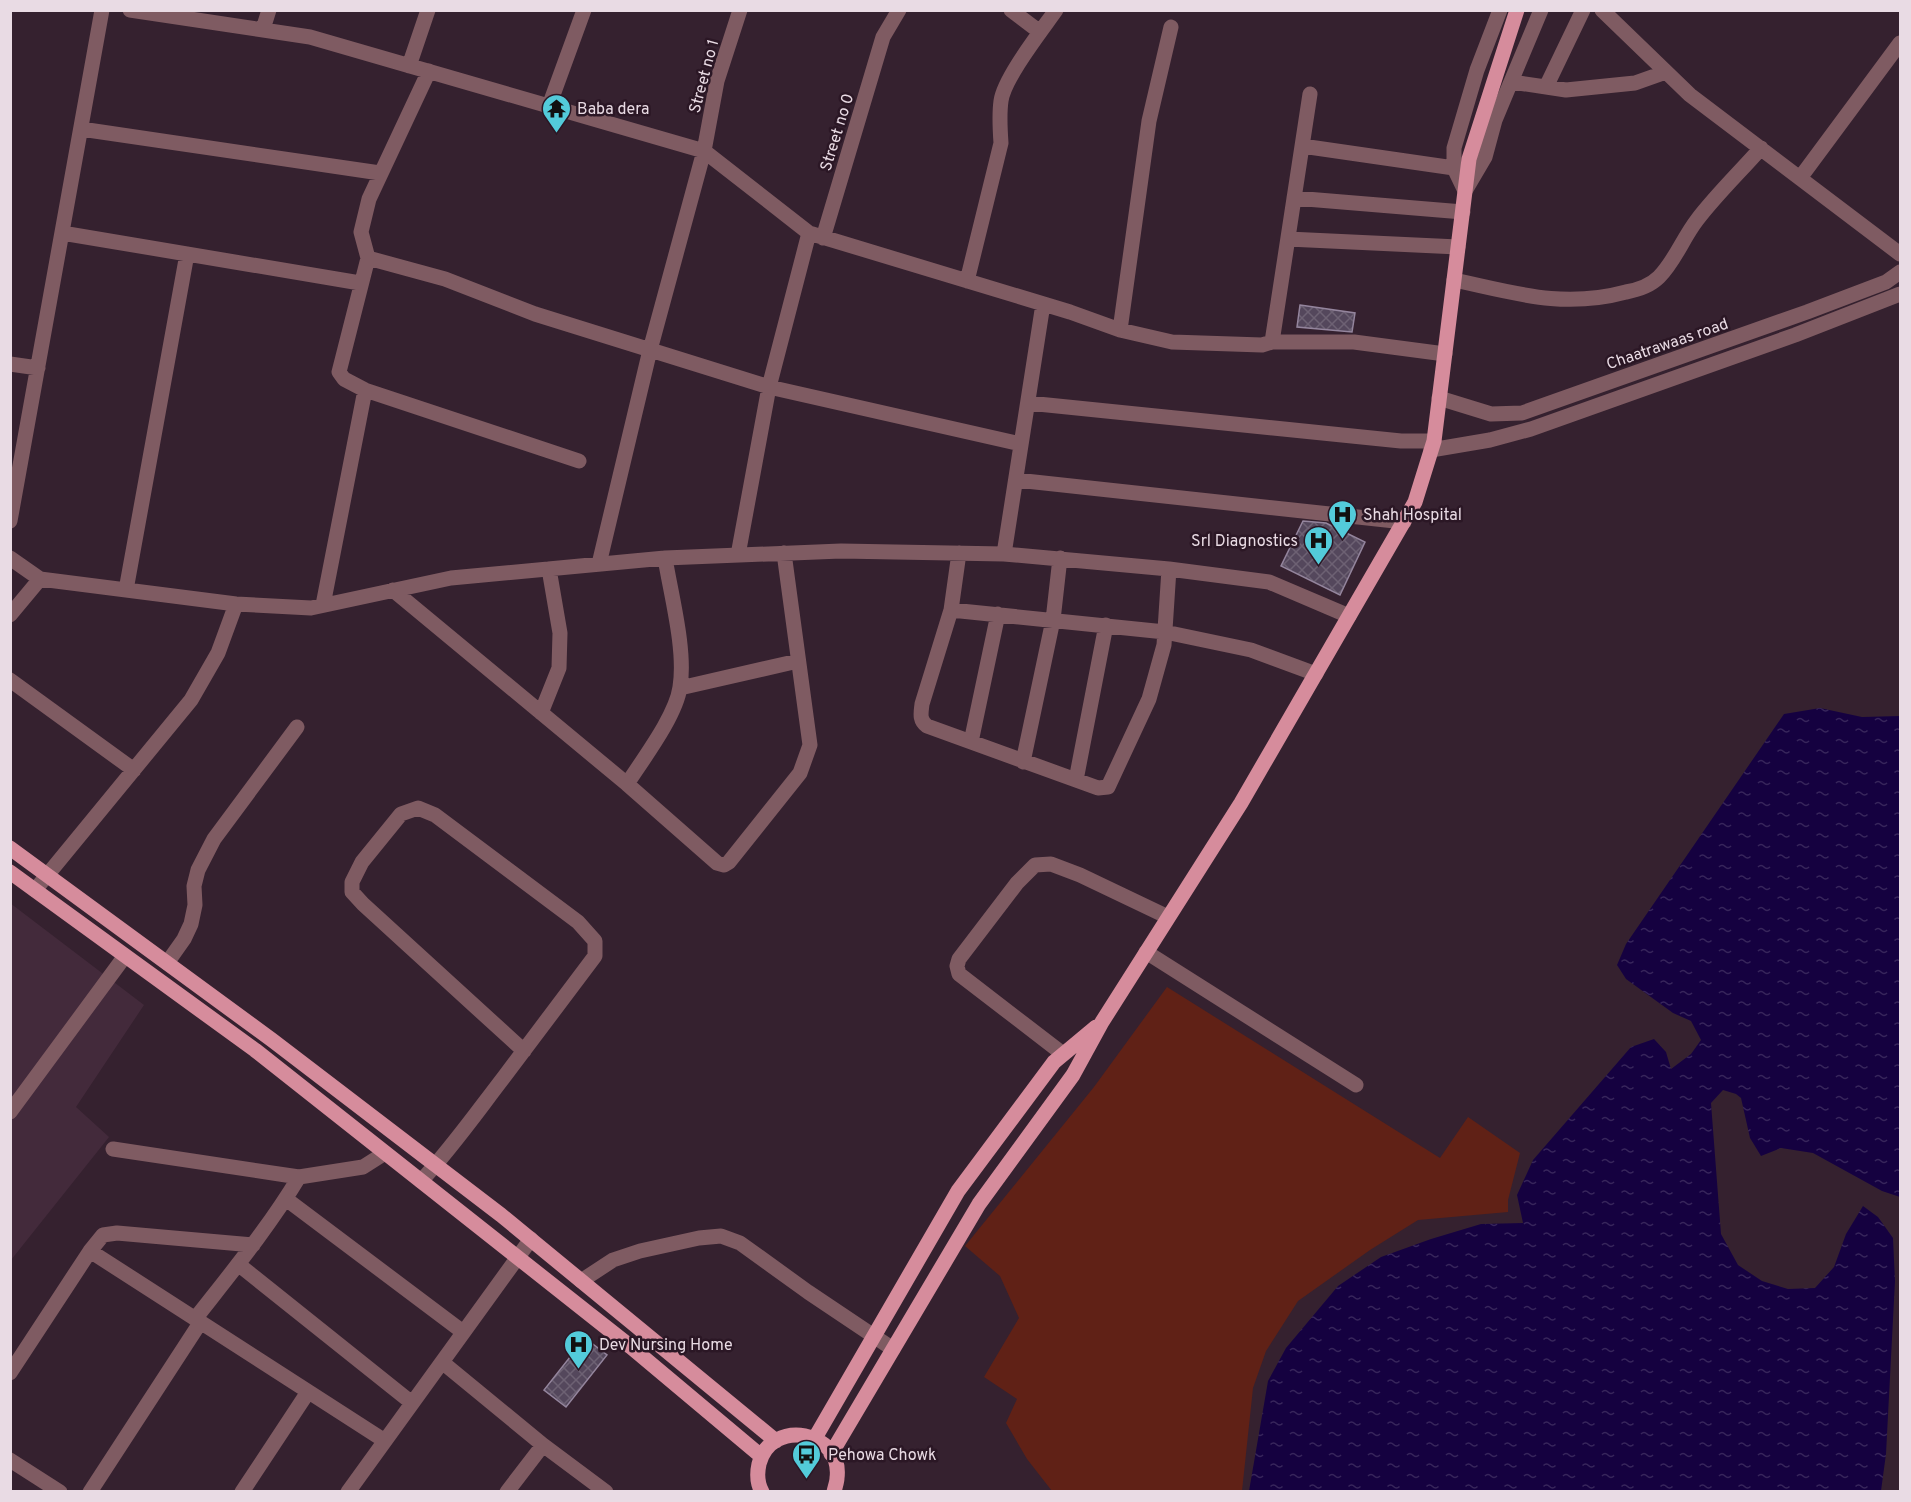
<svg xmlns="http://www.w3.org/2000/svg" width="1911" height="1502" viewBox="0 0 1911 1502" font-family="Overpass,sans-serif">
<defs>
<pattern id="water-ripples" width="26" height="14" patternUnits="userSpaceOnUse" patternTransform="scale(1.5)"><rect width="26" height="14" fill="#150140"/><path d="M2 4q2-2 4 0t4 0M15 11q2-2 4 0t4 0" fill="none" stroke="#37255b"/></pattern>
<pattern id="building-cross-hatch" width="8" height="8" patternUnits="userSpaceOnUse" patternTransform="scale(1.5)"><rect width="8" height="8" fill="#54475c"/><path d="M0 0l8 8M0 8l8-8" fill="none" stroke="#6d6173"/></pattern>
</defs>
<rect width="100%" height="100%" fill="#35212f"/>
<path fill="#432a3b" d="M10,903l134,102 -68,102 33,30 -98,123z"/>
<path fill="#602116" d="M1167,987l273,171 28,-41 52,36 -12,47v12l-90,8 -48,30 -72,51 -32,50 -13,37 -11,103h-190l-25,-32 -21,-36 11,-24 -33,-22 35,-59 -19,-42 -35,-30 129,-159z"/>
<path fill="url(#water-ripples)" d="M1820,708l42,9 38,-1v481l-18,-6 -69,-38 -32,-5 -20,8 -11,-18 -9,-40 -5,-4 -13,-4 -12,13 10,131 17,31 24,16 26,8 27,-1 19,-21 12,-33 17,-28 15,11 15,21 2,43 -9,173 -5,37h-632l19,-110 18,-33 52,-62 43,-29 50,-18 50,-15 42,-1 -6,-28 16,-35 98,-113 23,-8 12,13 5,17 20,-15 10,-14 -10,-19 -18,-8 -47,-34 -9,-14 9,-21 158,-230z"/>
<path fill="url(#building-cross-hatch)" stroke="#94859d" stroke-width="1.5" d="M1300,305l55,8 -3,19 -55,-5z
M1303,521l23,2 39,19 -25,53 -59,-29z
M585,1338l22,17 -41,52 -22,-17z"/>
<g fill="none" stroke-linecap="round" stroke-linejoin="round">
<path stroke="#7f5b62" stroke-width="15" d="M130,10l180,27 394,114 105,82 261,79 50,18 52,12 90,3 10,-3h82l91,12
M1011,10l29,22
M1602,10l88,85 210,159
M263,29l6,-19
M409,66l19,-56
M429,71l-60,128 -8,33 7,26 -29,114 5,7 21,11 214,71
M1512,82l54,8 69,-7 31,-11
M1546,87l37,-77
M549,106l35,-96
M81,129l299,44
M1302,146l152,22
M1800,178l100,-135
M1465,191l20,-34 10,-37 46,-110
M1465,191l-11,-23v-20l23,-78 23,-60
M1294,198l169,14
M62,233l298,50
M823,238l60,-201 16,-27
M1288,239l170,8
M368,258l77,21 90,35 234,73 252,57
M1454,280c61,13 109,29 172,12 11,-2 25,-7 33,-15 16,-16 24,-39 38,-57 19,-25 43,-48 64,-72
M967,281l34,-138c-1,-14 -2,-28 0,-42 3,-23 41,-71 55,-91
M1120,330l29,-209 22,-94
M1272,342l38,-248
M10,364l28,4
M1439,398l52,16 31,-1 285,-101 79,-30 14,-10
M1028,403l373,38h33
M1431,450l59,-10 41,-11 264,-94 105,-41
M1016,480l388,42
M10,521l92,-511
M959,553l-8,57 -29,94c-1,9 -3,16 5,22l171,62 10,-1 41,-88 15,-54 5,-76
M1004,554l39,-250
M738,555l31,-168 40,-154
M10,558l30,21 196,25 75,4 140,-30 214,-20 176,-7 163,3 165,15 100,13 80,34
M599,564l51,-214 54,-199 13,-70 23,-71
M126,590l61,-336
M393,590l234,194 90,79 7,2 5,-3 71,-89 10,-28 -26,-192
M323,605l42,-215
M951,610l214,22 86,18 65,24
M10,615l30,-36
M10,680l124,90
M680,688l118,-27
M541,713l18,-45 1,-35 -11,-64
M971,742l27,-128
M1023,762l30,-142 7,-62
M1076,780l30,-155
M627,784c16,-25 49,-68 53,-97 6,-37 -9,-92 -15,-129
M35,890l156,-190 27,-47 18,-49
M1146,952l210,133
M167,963l17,-24 7,-15 4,-19 -1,-19 4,-16 16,-31 83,-112
M1063,1054l-104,-80 -2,-8 2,-7 58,-76 18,-18 16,-1 29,11 88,42
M10,1112l115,-156
M113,1149l186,28 64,-10 22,-14
M421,1181c30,-32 56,-69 83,-104 30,-40 61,-81 91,-121v-15l-17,-19 -143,-107 -17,-7 -17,6 -39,48 -10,20v10l11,12 161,147
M286,1199l177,133
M90,1251l295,190
M238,1264l174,139
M581,1281l32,-21 27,-9 59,-13 22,-2 19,7 68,49 85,57
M195,1319c36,-46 74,-92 104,-142
M442,1362l101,83 -36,47
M10,1373l80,-122 13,-16 14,-2 136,12
M543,1445l63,47
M10,1460l50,32
M90,1492l110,-169
M242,1492l66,-100
M348,1492l183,-253"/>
<path stroke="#d68c9c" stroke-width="15" d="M10,848l262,192 229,175 275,226
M10,872l245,178 376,297 130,109
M815,1438l143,-247 96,-129 42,-35
M831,1454l148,-250 94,-129 29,-53 139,-219 174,-301 19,-61 35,-282 48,-149
M762,1492c-5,-9 -5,-19 -3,-28 12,-47 84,-33 78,14 0,4 -2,9 -3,14"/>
</g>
<defs>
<symbol id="temple-pin" viewBox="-11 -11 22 30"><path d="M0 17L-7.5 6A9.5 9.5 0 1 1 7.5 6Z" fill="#53cbda" stroke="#2b1725"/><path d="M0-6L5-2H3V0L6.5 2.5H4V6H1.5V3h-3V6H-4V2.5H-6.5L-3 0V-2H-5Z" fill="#111"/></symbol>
<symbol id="hospital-pin" viewBox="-11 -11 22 30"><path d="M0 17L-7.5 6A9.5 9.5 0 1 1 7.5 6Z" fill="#53cbda" stroke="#2b1725"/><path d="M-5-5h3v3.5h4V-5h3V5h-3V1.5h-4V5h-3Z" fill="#111"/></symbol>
<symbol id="bus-pin" viewBox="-11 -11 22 30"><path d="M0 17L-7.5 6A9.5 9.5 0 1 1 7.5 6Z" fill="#53cbda" stroke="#2b1725"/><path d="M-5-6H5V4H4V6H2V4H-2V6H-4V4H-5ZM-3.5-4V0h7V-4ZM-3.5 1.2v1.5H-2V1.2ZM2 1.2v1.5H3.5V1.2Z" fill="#111"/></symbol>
</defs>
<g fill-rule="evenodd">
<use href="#temple-pin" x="540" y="92" width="33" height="45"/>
<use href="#hospital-pin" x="1326" y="498" width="33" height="45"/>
<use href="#hospital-pin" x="1302" y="524" width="33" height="45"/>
<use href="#hospital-pin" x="562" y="1328" width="33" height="45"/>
<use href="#bus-pin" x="790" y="1438" width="33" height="45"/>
</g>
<g text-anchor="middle" stroke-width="5" stroke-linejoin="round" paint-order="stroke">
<g font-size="16" fill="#e9dbe4" stroke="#2b1725">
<text transform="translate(703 76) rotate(-75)" y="6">Street no 1</text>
<text transform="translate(836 132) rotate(-73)" y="6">Street no 0</text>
<text transform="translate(1667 343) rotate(-19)" y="6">Chaatrawaas road</text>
</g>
<g font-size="16" fill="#e9dbe4" stroke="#2b1725" text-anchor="start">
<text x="577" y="114">Baba dera</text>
<text x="1363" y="520">Shah Hospital</text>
<text x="1298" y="546" text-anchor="end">Srl Diagnostics</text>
<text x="599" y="1350">Dev Nursing Home</text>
<text x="828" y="1460">Pehowa Chowk</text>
</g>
</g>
<rect width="1911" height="1502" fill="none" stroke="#e9dbe4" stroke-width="24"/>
</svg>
